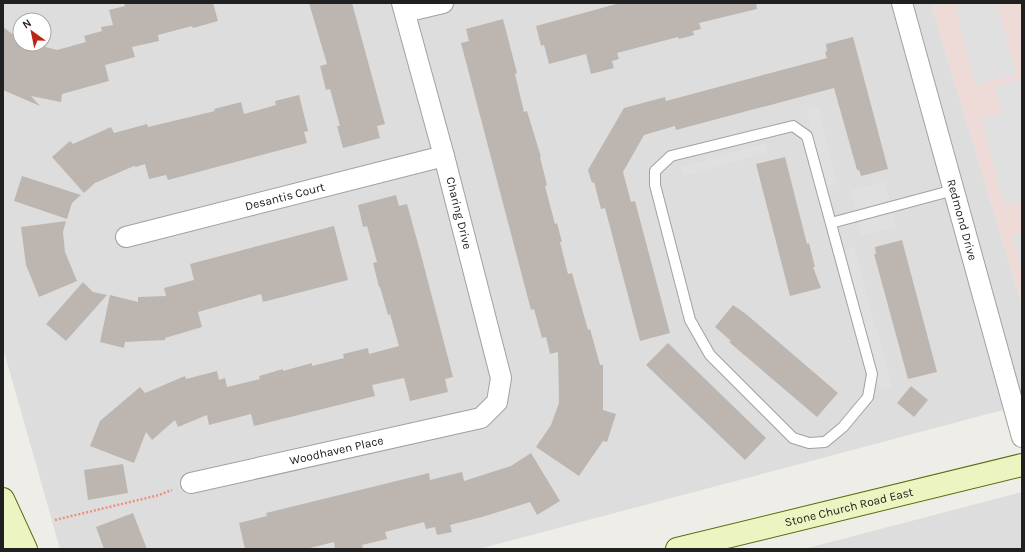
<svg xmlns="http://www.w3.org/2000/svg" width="1025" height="552" viewBox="0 0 1025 552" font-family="Karla,sans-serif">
<rect width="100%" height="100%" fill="#efede7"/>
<path fill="#dedddd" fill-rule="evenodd" d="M3,3h943l-14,4 90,298v100l-543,144h-419l-57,-201zM20,20h24v24h-24z
M1022,492v57h-218z"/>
<path fill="#eedbd8" d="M946,3h76v302l-90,-298z"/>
<path fill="#e0e0e0" d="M971,3h26l19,71 -40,11 -21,-78z
M1022,79v121l-18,5 -23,-87 20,-5 -7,-27z
M818,106l19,78 -13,3 -18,-78z
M765,143l3,9 -85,24 -3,-9z
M885,181l11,46 -34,9 -12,-46z
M1022,233v39l-10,-36z
M854,247l38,139 -13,3 -37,-138z"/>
<path fill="#bdb6b0" d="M124,3h89l5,18 -25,7 -1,-2 -34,9 1,6 -27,6 3,10 -30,8 4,16 -47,13 -1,8 -30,-6 9,10 -37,-16v-63l11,8 6,3v6h14l23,6 29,-8 -2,-6 18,-5 -1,-4 12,-2 -4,-15 16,-4z
M309,3h43l33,121 -8,2 3,12 -37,10 -6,-22h3l-10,-37 -4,1 -6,-24 7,-2z
M620,3h136l1,6 -58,14 2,6 -8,2 1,4 -15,4 -1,-2 -61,16 2,6 -7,2 2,7 -23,6 -5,-20 -37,10 -5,-19 -3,1 -5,-20z
M503,19l14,54 -2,1 9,38 3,-1 14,46h-1l7,28 -2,1 10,38 2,-1 5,19h-2l8,32 4,-1 16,57 2,-1 10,36h3v45l13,4 -9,28 -4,-1 -24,35 -43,-29 15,-22 8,-22 -1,-51 -8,2 -4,-17 -4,1 -8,-29 -3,1 -70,-267 8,-2 -3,-12z
M853,37l35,132 -27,7 -2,-6h-2l-23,-82 -158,42 -1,-4 -31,9 -21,37 8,30 4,-1 35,132 -30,8 -35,-133 -4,1 -7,-27 -2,1 -4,-13 36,-62 41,-11 1,4 161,-43 -2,-6 2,-1 -1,-7z
M299,95l9,36 -4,1 3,11 -139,37 -2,-5 -17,4 -4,-15 -9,3 -2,-1 -39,17 -11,10 -32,-36 18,-16 3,3 38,-17 3,6 33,-9 1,3 67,-16 -1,-2 27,-7 3,12 32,-9 -1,-4z
M785,157l22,87 2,-1 6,24h-2l8,21 -31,8 -34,-132z
M22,176l59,19 -9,8 -5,16 -53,-18z
M396,195l3,11 8,-2 13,47 33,126 -8,2 3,13 -38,9 -6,-23 -32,7 3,11 -121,30 -3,-12 -42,11 -2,-10 -29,12 -3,-7 -23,20 -6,-8 -12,31 -44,-17 10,-25 40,-34 5,6 40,-17 1,3 31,-8 2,9 6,-2 2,9 33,-8 -1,-3 24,-7v2l29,-8v3l32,-8 -1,-4 25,-6 1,6 30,-8 -9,-32 -2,1 -8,-28h-1l-6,-24 4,-1 -10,-36 -4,1 -5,-22z
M66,221l-3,11 2,20 12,29 -38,16 -13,-32 -5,-38z
M334,226l14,54 -85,22 -2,-8 -63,18 4,15 -37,11v2l-40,2 -1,6 -24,-6 10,-47 28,7v-5l28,-1 -2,-8 30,-8 -4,-16z
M902,240l35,132 -29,7 -34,-125h2l-1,-7z
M83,282l10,10 14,3 -41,46 -20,-17z
M733,305l13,9 92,79 -21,24 -88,-75 2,-1 -16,-14z
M668,343l98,95 -21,22 -99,-95z
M911,386l17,14 -14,17 -17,-14z
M531,453l29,48 -23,14 -7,-13 -48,15 -32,8 2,7 -15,3 -2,-8 -9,2 -2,-7 -39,10 2,7 -25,6 1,4h-28l-1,-7 -28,7h-61l-6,-26 28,-7 -1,-3 163,-40 1,7 32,-8 2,9 47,-15z
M123,464l5,29 -40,7 -4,-30z
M133,513l14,36h-43l-8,-22z"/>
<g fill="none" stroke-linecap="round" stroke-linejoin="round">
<defs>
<path id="service" d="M793,126l14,10 65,238 -4,23 -25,30 -18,15 -16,1 -16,-5 -83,-83 -20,-35 -35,-135v-14l16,-15z
M831,223l123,-33"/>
<g id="minor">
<path id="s1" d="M902,3l120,434"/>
<path d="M405,12l38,-9"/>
<path id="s2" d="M126,237l318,-81"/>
<path id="s3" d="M191,483l272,-61 18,-4 16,-16 4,-24 -57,-222 -42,-153"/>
</g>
<g id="secondary">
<path d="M3,499l23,50"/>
<path d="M3,513l3,36"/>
<path id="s4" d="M677,549l345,-84"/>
</g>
</defs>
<use href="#service" stroke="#a1a1a1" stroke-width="12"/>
<use href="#minor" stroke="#a1a1a1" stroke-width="22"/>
<use href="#secondary" stroke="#5a6d10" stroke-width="24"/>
<path stroke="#ec927b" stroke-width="2.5" stroke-dasharray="2 2" stroke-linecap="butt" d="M55,520l104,-25 13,-5"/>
<use href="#service" stroke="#fff" stroke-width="10"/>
<use href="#minor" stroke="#fff" stroke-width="20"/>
<use href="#secondary" stroke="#ecf4c1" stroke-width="22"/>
</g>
<g text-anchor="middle" stroke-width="4" stroke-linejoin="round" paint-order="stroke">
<g font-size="12" fill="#202020" stroke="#fff">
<text dy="4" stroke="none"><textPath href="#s2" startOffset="164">Desantis Court</textPath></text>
<text transform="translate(459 213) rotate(76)" y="4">Charing Drive</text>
<text dy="4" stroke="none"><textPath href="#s1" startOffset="225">Redmond Drive</textPath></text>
<text dy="4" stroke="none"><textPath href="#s3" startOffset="149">Woodhaven Place</textPath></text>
<text dy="4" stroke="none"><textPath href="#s4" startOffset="177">Stone Church Road East</textPath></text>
</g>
</g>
<rect width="1025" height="552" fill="none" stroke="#202020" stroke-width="8"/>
<g transform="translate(32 32) rotate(327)"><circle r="19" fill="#ffffff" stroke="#a6a6a6"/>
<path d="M0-3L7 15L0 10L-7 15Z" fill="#bb2514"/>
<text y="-6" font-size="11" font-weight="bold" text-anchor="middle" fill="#202020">N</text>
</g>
</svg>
